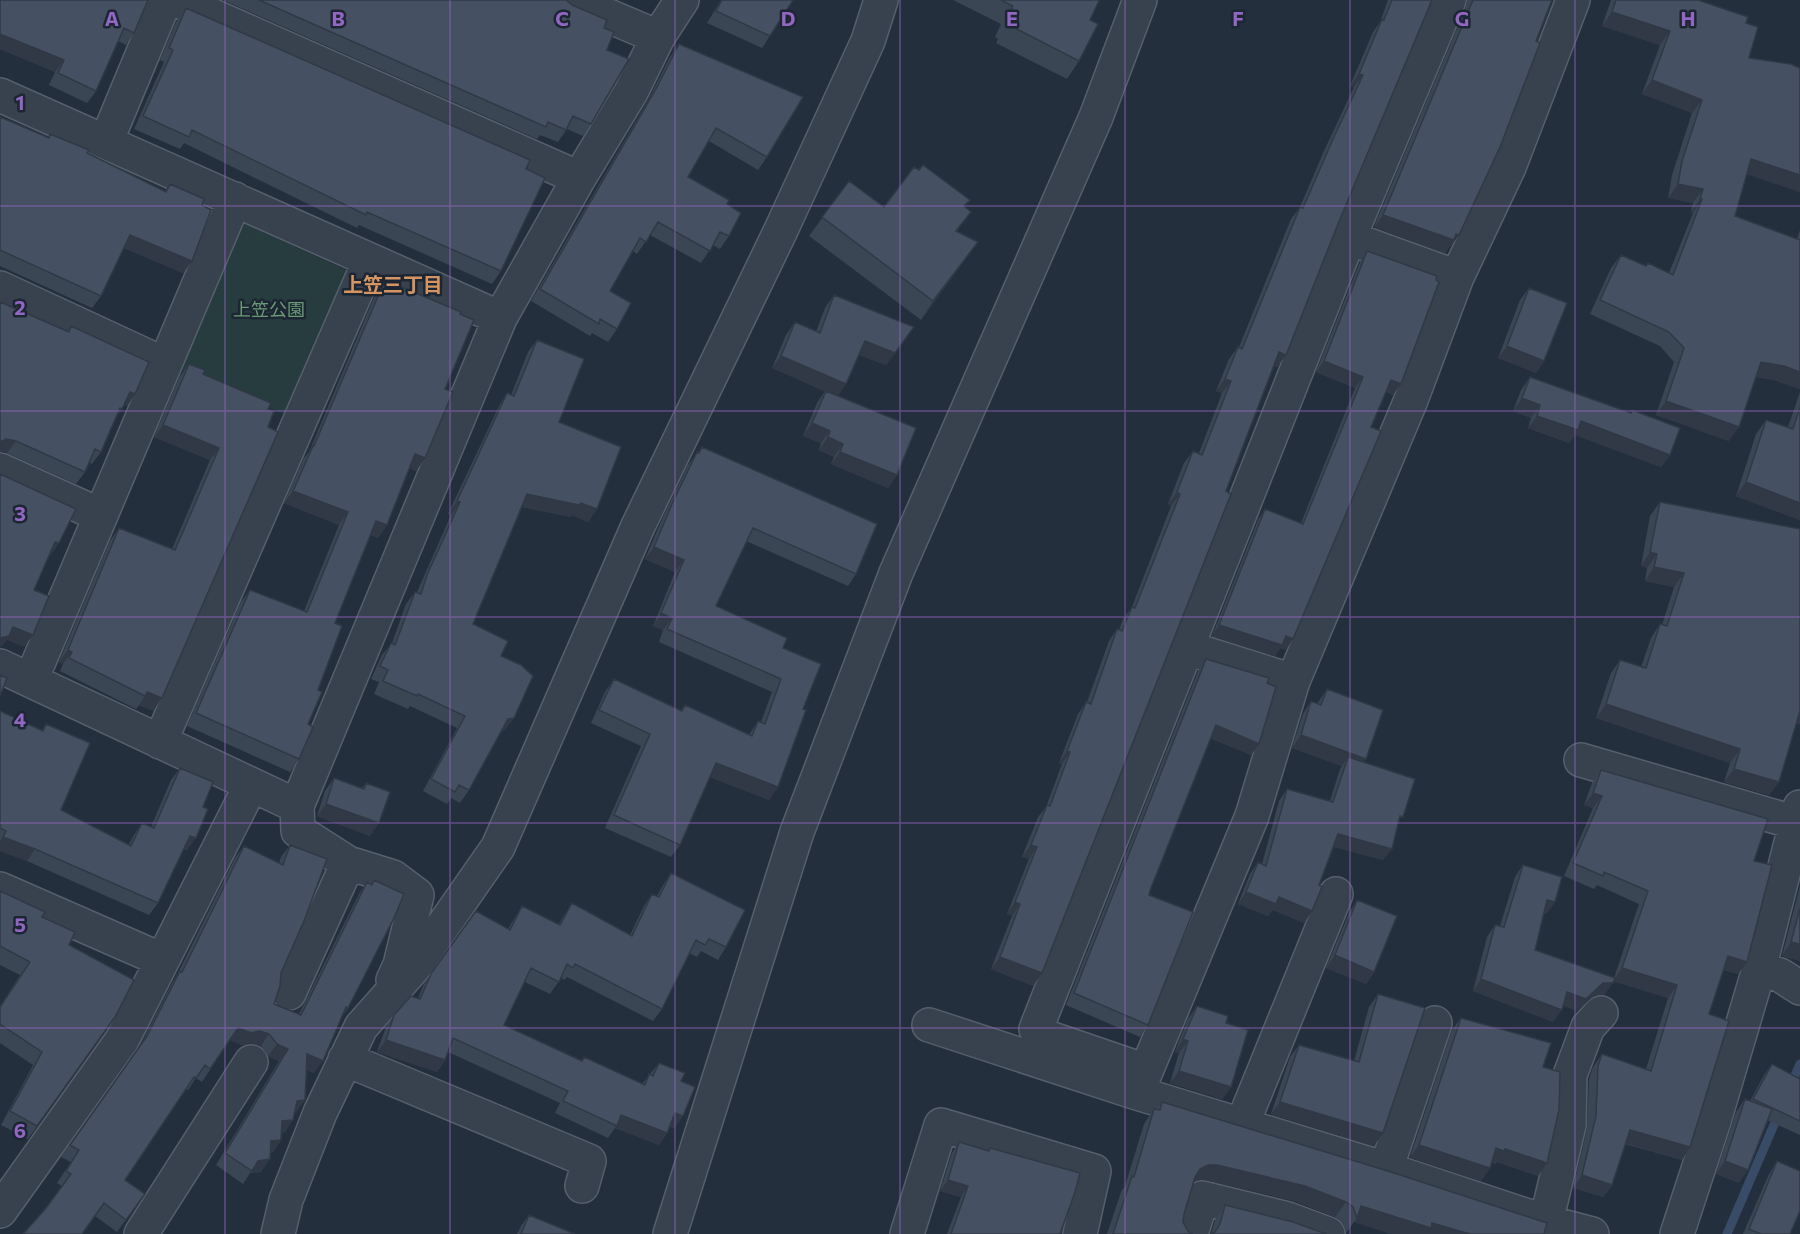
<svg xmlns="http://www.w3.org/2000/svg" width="1800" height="1234" viewBox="0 0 1800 1234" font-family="Commissioner,'Noto Sans JP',sans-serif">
<rect width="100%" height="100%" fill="#242f3e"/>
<path fill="#263c3f" d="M245,224l103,47 -57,146 -114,-49 57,-137z"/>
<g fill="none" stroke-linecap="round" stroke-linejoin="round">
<path stroke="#394c67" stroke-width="9" d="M1790,1087l10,-23
M1727,1234l52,-121"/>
<defs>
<path id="minor" d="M177,0l402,178
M571,0l87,37
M0,95l500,223
M106,142l59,-142
M1349,238l108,39
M0,288l164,76
M0,470l100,45
M1188,648l105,33
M0,666l297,140
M31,680l204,-481
M160,742l210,-482
M1581,760l219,64
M0,889l162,71
M1759,969l21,6 20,13
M393,980l7,-15 17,-70 -24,-18 -45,-14 -50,-32 -1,-25 203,-488 79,-140 52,-86 27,-55 24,-37
M289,993l59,-130
M929,1025l208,68 249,76 160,53 46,12
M345,1059l244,102 -7,25
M1146,1071l-108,-37 -2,-5 313,-791 100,-238
M1137,1093l115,-277 41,-135 118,-281 46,-123 52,-110 64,-167
M1242,1125l94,-231
M1386,1169l49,-146
M0,1211l122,-171 129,-255
M1546,1222l23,-97 1,-50 18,-48 13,-14
M141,1234l110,-172
M278,1234l8,-34 34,-87 41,-86 54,-61 83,-119 140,-321 143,-296 87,-189 13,-41
M670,1234l127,-402 99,-259 200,-456 44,-117
M907,1234l34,-109 153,46 -14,63
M1191,1234l11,-36 86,21 40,15
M1677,1234l37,-113 45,-152 41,-162"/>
</defs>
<use href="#minor" stroke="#565f6c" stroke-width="36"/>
<use href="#minor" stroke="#38414e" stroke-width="33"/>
</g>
<path fill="#3b4654" d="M0,0h148l-14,33 -8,12 -8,-4 -22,50 -9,12 -38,-18 6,-13 -55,-23z
M223,0h343l38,28 3,22 -16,74 -8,12 -16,-7 -9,13 -18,-7 -3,4z
M721,0h72l-31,48 -55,-25z
M953,0h145l-8,20 -11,41 -12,18 -71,-36 2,-4 -3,-2 6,-13z
M1388,0h44l-92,219 -54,136 -9,12 -3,-1 -241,620 -42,-17 21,-53 -5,-2 22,-55 -7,-2 16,-40 8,-10 16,-43 -3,-1 19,-49 8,-12h1l22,-61 8,-12 2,1 4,-11 9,-12 39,-101 -3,-2 16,-41 9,-12 6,2 23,-60 -6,-2 13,-32 9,-12h1l52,-128 9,-12 24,-56 30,-64 -4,-1 23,-54 7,-10z
M1467,0h85l-93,235 -9,12h-1l-4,6 -71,-26 92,-220z
M1611,0h87l48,23 3,35 51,10v124l-53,-18 -12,42 62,23 3,-9v159l-26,-9 -18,-3 -27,64 -73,-26 18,-53 -14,-16 -70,-32 21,-46 10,-13 24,11 3,-3 21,10 24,-60 -2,-1 2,-9 -25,-5 4,-23 20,-62 -50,-19 18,-49 -58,-19z
M186,8l340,161 -25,102 -9,13 -133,-59 -2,3 -173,-85 -4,6 -46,-20 30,-67 -4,-2 17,-40z
M679,44l88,113 -9,13 -49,-29 -21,36 39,27 2,32 -9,13 -7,-4 -12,18 -51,-28 -13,19 -4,-3 -23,40 7,38 -9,13 -16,-9 -2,3 -59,-35 116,-199 23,-45z
M0,117l47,21 3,-4 37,19 78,38 5,-7 32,21 -10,56 -9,12 -59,-25 -23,48 -9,12 -92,-42z
M849,181l35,26h81l-8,25 21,10 -57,78 -112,-84z
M1367,251l26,144 -7,-3 -15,35 -85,223 -6,-2 -5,8 -63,-20 46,-116 7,-11 36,14 54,-135 -39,-16 44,-110z
M385,280l60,109 -20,69 -9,13 -6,-3 -23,57 -9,13 -7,-3 -36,88 -36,136 -9,13 -103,-46 54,-124 9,-12 54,21 35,-86 -55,-22 20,-45 5,-6 67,-159z
M1529,288l15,73 -8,12 -38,-15 22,-58z
M834,295l71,45 -19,25 -27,-10 -21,41 59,79 -9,13 -57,-24 3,-7 -15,-7 2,-7 -18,-7 14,-33 8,-12 -53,-23 14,-33 9,-13 21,10 9,-24z
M71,326l64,68 -8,12 -3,-1 -8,13 -15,34 -9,12 -3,-2 -4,10 -9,12 -69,-31 61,-122z
M537,340l22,82 38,87 -9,13 -16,-7 -1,2 -49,-10 -49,117 28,32 4,74 -4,1 -32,59 -9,13 -9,-5 -4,6 -24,-13 34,-63 -47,-22 -2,3 -34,-15 5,-12 -8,-3 11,-24 10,-12 14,-39 9,-12h2l34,-77 -3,-1 51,-108 8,-13 4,2 17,-43z
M189,364l14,10 68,29 -109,295 -9,13 -14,-6 -3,4 -76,-38 3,-7 -4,-2 51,-121 9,-13 53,21 38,-89 -56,-23 26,-61z
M1530,377l100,36 2,-3 38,45 -9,12 -86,-32 -6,8 -41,-15 3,-10 -18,-7 8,-21z
M1800,392v128l-64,-24 20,-62 10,-14 22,7z
M702,447l154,127 -8,12 -102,-45 -30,65 67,42 20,61 -25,78 -9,13 -59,-23 -30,68 -9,12 -66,-29 36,-82 -50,-23 14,-31 9,-13 67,31 4,-5 64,30 9,-14 3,1 11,-30 -113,-50 4,-12 -10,-4 22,-54 -30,-13 18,-42 25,-52z
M1660,502l140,27v195l-4,-1 -17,59 -10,13 -45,-13 6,-19 -134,-45 15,-45 9,-13 21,7 10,-29 9,-14 2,1 12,-38 -29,-6 2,-13 -6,-2 9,-50z
M1206,659l61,24 -8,61 -8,11 -41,-17 -59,150 -2,7 -1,130 -8,12 -74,-32 132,-334z
M1327,689l36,73 35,61 -15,37 -49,-13 -15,38 -7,26 -8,12 -31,-13 -5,6 -30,-12 12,-30 8,-12 4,2 17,-63 8,-12 43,12 10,-32 2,-3 -50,-18 11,-34 8,-13 6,3z
M0,711l42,19 4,-6 15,86 68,34 5,-9 8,-12 9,4 20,-47 9,-12 23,39 -16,43 -4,-1 -25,54 -9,12 -122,-54 -27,-10z
M1601,770l153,91 -16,113 -14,-4 -15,44 -19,133 -8,13 -57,-16 -13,41 -9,12 -30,-9 14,-59 2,-50 4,-12 9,-13 44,15 22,-71 -55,-17 -9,14h-9l-18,16 -14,-6 -10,17 -80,-31 14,-54 8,-12 5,1 15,-49 8,-12 32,37 -9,12 -2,-1 -9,37 79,28 25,-74 -42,-19 -3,4 -30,-13 29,-68 -9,-3 8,-22z
M334,778l28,10 4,-5 4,53 -53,-20 8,-25z
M290,845l-9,128 -7,31 25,10 60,-120 8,-12 4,2 3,-4 -26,128 -8,11 -26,54 -8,-3 -1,30 -9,12h-1l-10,20 -3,1 -1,7 -8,12 -3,1 -9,19 -11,1 -7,11 -27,-19 63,-104 -11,-5 -7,-10 -10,-3 -9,2 -12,-5 -28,42 -6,-4 -8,12 -2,-1 -61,91 20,14 -28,38 -22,-16 -13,18h-59l23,-26 16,-22 -5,-3 14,-21 -10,-5 78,-109 33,-65 5,-8 58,-117 9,-12 35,17 2,-6z
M671,873l55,74 -8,13 -17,-9 -4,6 -8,-4 -27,56 -9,12 -86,-44 -2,3 -4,-2 -11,16 -25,-12 -21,43 77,35 3,-3 58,27 17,-21 22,18 2,35 -9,12 -4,-1 -3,6 -8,12 -44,-17 -7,10 -53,-25 5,-10 -112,-51 -3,8 -8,12 -60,-20 9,-25 8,-12 24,-17 6,-14 52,-73 32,18 6,-10 8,-13 36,19 14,-22 58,32 14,-29 8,-12 5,2 6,-11z
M1800,886v75l-18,-5z
M0,891l42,26 27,28 46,72 -87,122 -27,-14 32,-60 -33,-22v-37l20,-31 -20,-10z
M1357,900l17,72 -8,12 -40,-16 23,-55z
M1378,994l-4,152 -103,-32 19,-57 9,-12 55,16 15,-54z
M1197,1006l29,17 5,64 -9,12 -52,-16 9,-30 -4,-1 13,-33z
M1461,1018l82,49 -5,109 -41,-14 -2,2 -3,-2 -2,6 -9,13 -71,-24 42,-127z
M1772,1064l28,15v56l-33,-15 -28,63 -23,-9 20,-62 9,-13 5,2 14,-26z
M1162,1102l382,132h-152l-38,-12 -8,11 -3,-10 -8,-6 -40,-16 -89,-21h-8l-5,2 -9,32 -1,8 5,9 4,3h-85l14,-42 4,-6 19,-62 10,-15h2z
M959,1142l29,9 2,-3 70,86h-113l14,-37 -21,-6 12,-38z
M1777,1161l13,73h-47l26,-60z
M1225,1205l101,29h-115l4,-14z
M529,1215l46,19h-58l4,-8z"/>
<path fill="#303945" d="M1612,12l58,19 -10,14 -58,-19z
M0,34l64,26 -9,12 -55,-23z
M1359,74l4,1 -9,12 -4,-1z
M1652,80l50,20 -10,13 -50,-19z
M1751,159l49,16v17l-58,-20z
M1678,184l25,5 -10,14 -25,-5z
M1700,199h2l-9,14 -2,-1z
M1383,215l76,20 -9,12h-1l-4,6 -71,-26z
M130,235l62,26 -9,12 -62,-26z
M978,242l-13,18 -44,60 12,-19z
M914,327l-28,38 -30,-11 9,-13z
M1507,346l37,15 -8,12 -38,-15z
M1279,352l7,3 -9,12 -6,-2z
M781,356l65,28 -9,13 -65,-29z
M1324,361l39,16 -8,11 -39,-16z
M1761,362l23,4 16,6v17l-26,-9 -22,-4z
M1225,379l6,2 -9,12 -6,-2z
M1391,380l10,4 -8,11 -10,-4z
M130,392l5,2 -8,12 -5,-2z
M1522,398l18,7 -9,13 -18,-7z
M1666,401l73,26 -10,14 -73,-26z
M1537,416l44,5 89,34 -9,12 -86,-32 -6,8 -41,-15z
M812,423l18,8 -9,12 -18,-7z
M163,425l56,23 -9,12 -56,-23z
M828,437l15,7 -9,13 -15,-7z
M6,439l10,2 -9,12 -7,-1v-10z
M840,452l57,23 -9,13 -57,-24z
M415,454l10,4 -9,13 -9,-4z
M1746,482l54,21v17l-64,-24z
M293,491l55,21 -9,13 -55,-22z
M1177,492l3,2 -9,12 -3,-2z
M527,494l54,9 16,6 -9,13 -16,-7 -1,2 -53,-11z
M457,501l3,1 -9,13 -3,-1z
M376,521l11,4 -9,13 -10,-4z
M55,542l4,1 -8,12 -4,-1z
M654,547l30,13 -9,12 -30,-13z
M1650,552l7,2 -10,14 -6,-2z
M1654,567l30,6 -10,14 -29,-6z
M661,613l11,5 -9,12 -10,-4z
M1219,625l67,11 7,3 -7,11 -6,-2 -5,8 -63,-20z
M13,627l20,8 -9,12 -17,-7 -7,8v-10z
M68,650l4,2 -9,12 -4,-2z
M147,692l15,6 -9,13 -14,-6 6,-9z
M1606,704l134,45 -10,14 -134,-45z
M1800,709v15l-8,-3z
M514,718l-9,12 -6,1 9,-12z
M1216,725l43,19 -8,11 -44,-18z
M1301,735l65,24 -9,12 -9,-14 -6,9 -50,-18z
M1067,751l3,1 -8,12 -3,-1z
M716,763l62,24 -9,13 -62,-24z
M1734,769l45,13 -10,13 -45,-13z
M1593,793l9,3 -9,12 -9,-3z
M326,804l53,19 -9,13 -53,-20z
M1338,834l54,15 -9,11 -53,-14z
M190,836l6,2 -9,12 -6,-2z
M3,837l32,12 -8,12 -27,-10v-10z
M1031,845l6,2 -8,12 -7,-2z
M1246,892l33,5 33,14 -8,12 -31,-13 -5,6 -30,-12z
M1547,900l8,2 -9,12 -7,-3z
M1015,902l5,2 -8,12 -5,-2z
M1791,942l9,2v17l-18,-5z
M1335,955l39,17 -8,12 -40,-16z
M1728,956l19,6 -9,12 -19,-6z
M1000,957l42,16 -9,13 -42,-17z
M1622,968l55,17 -9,13 -55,-17z
M1481,979l81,31 -9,12 -80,-31z
M1603,983h10l-9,12h-9l-18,16 -18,-7 8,-12z
M238,1028l22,3 9,3 -8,12 -10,-3 -9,2 -13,-5z
M1183,1039l5,2 -9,12 -4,-1z
M386,1040l59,20 -8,12 -60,-20z
M277,1044l11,5 -9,12 -11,-5z
M307,1054l16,7 -9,12 -16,-7z
M1179,1071l52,16 -9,12 -52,-16z
M305,1100l-9,12 -8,1 9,-12z
M1280,1102l103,31 -9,13 -103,-32z
M675,1113l8,3 -9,12 -8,-3z
M621,1115l46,18 -8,12 -44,-17z
M293,1120l-8,12 -11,2 8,-13z
M1630,1130l60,17 -8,13 -61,-18z
M281,1140l-8,12 -10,2 8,-13z
M1419,1145l71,23 -9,13 -71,-24z
M1496,1148l9,1 42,14 -9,13 -41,-14 -2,2 -8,-3z
M270,1159l-9,13 -11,1 8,-12z
M1725,1161l23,9 -9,13 -23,-9z
M1208,1165h9l88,21 41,16 -11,15 -40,-16 -89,-21h-8l-9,4 11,-15z
M1582,1175l30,10 -9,12 -30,-9z
M948,1180l20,6 -7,11 -21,-6z
M1361,1206l71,17 38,11h-78l-38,-12 3,-4z"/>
<path fill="#455162" stroke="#303945" stroke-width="1.5" d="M0,0h148l-14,33 -10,-5 -28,63 -38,-18 6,-13 -64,-26z
M259,0h307l6,5 35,15 -3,8 10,4 -7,18 22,9 -38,65 -18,-8 -7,14 -18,-8 -2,5z
M722,0h71l-23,36 -54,-25z
M1001,0h97l1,1 -9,19 8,4 -19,37 -70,-36 2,-4 -4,-2 6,-13z
M1392,0h40l-92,219 -50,126 -4,10 -7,-3 -53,139 5,3 -189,479 -42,-16 20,-53 -5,-2 22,-55 -6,-2 16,-40 3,1 20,-54 -3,-1 19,-49 5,2 26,-75 5,2 10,-24 3,1 45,-114 -3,-2 16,-41 9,4 29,-74 -6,-2 13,-32 4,2 58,-142 3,1 30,-69 30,-64 -4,-1 23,-55 2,1z
M1473,0h79l-16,41 4,2 -40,104 -41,88 -3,-1 -2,6 -71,-25z
M1616,0h82l50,17 -2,6 12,4 -9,31 42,6 9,4v107l-49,-16 -16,57 65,24v132l-16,-6 -23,-4 -22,65 -73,-26 18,-53 -15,-16 -69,-32 21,-45 25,11 2,-3 25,12 29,-76h-2l3,-10 -25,-5 4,-23 20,-61 -50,-20 18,-49 -58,-19z
M186,8l344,152 -4,9 19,9 -44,93 -134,-59 -1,3 -174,-85 -3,7 -46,-21 30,-66 -4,-2z
M679,44l124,53 -36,60 -51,-29 -28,49 41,23 -2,4 14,9 -12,23 -9,-4 -10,19 -52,-29 -12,20 -6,-4 -30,53 21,12 -14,26 -17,-10 -1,5 -59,-35 116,-200z
M0,117l49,21 1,-4 39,16 -2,3 79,39 4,-8 34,15 -2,6 9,5 -19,51 -62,-26 -29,61 -101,-46z
M923,165l47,35 -6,6 7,6 -15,19 22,11 -45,59 -111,-84 27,-36 35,26 30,-40 5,3z
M1367,251l70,25 -1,4 3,2 -38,102 -10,-4 -20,47 10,4 -88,208 -7,-3 -4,9 -63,-20 46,-116 38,15 60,-147 -39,-16z
M385,280l76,32 -1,2 14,6 -29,69 8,3 -28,66 -10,-4 -28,71 -11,-4 -41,102 7,3 -24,64 4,2 -14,32 5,3 -14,32 -103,-46 54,-123 57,22 41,-100 -55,-21 20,-45h1z
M1529,288l38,15 -23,58 -37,-15z
M834,295l80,32 -19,26 -30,-12 -19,43 -65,-28 14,-34 25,11z
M0,302l69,30 2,-6 78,36 -14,32 -5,-2 -8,17 -2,-1 -19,44 -6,-3 -10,23 -69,-31 -10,-2 -6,3z
M537,340l47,19 -25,63 62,25 -24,62 -16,-6 -2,2 -52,-11 -54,130 35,17 -7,15 20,9 12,11 -19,42 -6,1 -39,71 -10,-5 -4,7 -24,-13 34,-63 -47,-22 -1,2 -34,-15 5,-11 -8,-4 11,-23 4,2 20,-53 6,2 6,-19 33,-73 -3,-1 50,-108 7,3z
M189,364l16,6 -2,4 68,29 -3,6 6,2 -6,16 10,5 -116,266 -15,-6 -2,4 -76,-38 3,-6 -4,-2 51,-122 56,22 44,-102 -56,-23z
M1530,377l101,36 1,-3 48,18 -10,27 -89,-34 -3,9 -41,-14 3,-11 -18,-7z
M826,391l90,37 -19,47 -57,-23 3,-8 -15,-7 2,-6 -18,-8z
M1800,407v96l-54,-21 20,-62 27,9z
M702,447l175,77 -21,50 -103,-46 -37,78 71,32 -4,10 38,16 -18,45 3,1 -28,77 -62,-24 -36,82 -66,-30 36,-81 -51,-24 15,-31 68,32 3,-6 67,31 6,-15 7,3 16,-45 -114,-50 5,-11 -11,-5 23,-53 -30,-13 18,-43 25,-52 2,1z
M0,474l76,35 -17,34 -4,-1 -21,48 15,6 -16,39 -20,-8 -4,9 -9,2z
M1660,502l140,27v182l-21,71 -45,-13 6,-20 -134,-45 14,-44 26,8 14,-44 7,2 17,-53 -30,-6 3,-13 -7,-2z
M1206,659l63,19 -2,5 9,4 -17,57 -43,-19 -65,163 -2,7 44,17 -45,113 -74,-32z
M0,675l7,3 -7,18z
M1327,689l56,21 -17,49 -65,-24 10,-34 10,4z
M0,711l43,20 3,-7 44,19 -29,67 70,36 11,-23 12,5 26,-60 33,14 -10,25 5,2 -12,29 -6,-2 -32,67 -123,-54 -32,-12 3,-6 -6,-3z
M1348,757l67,22 -12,38 -3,-1 -8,33 -54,-15 -19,51 3,2 -10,24 -33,-14 -3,7 -30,-12 12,-30 8,4 21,-77 46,13z
M1601,770l167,49 -14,42 18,4 -25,97 -19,-6 -19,58 20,7 -39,126 -60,-17 -18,55 -30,-10 14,-59 2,-50 4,-12 49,17 26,-86 -55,-17 26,-77 -44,-19 -1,4 -30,-13 29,-67 -9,-3z
M334,778l30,11 2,-6 24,9 -11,31 -53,-19z
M290,845l37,14 -23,62 -23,52 -1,13 -6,18 27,11 66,-133 5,3 2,-5 30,14 -10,24 -46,90 -2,-1 -23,54 -16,-7 -2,46 -8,1 -4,19 -11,1 -1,19 -10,1 -1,18 -12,2 -6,10 -27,-18 63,-104 -11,-5 -8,-10 -9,-3 -9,2 -13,-5 -28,41 -5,-4 -9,13 -2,-1 -69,103 20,14 -19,26 -22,-17 -22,31h-57l-1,-1 22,-25 25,-34 -5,-3 13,-21 -9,-5 77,-109 33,-65 2,1 62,-126 39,19z
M1523,865l39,12 -7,25 -8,-2 -12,50 80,28 -2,5h-10l-17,16 -19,-7 -5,18 -81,-31 14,-54 9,2z
M671,873l74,37 -19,37 -17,-8 -4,6 -9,-5 -34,69 -87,-45 -2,4 -6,-4 -8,18 -28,-14 -27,57 78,36 2,-4 61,28 4,-11 4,2 6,-13 26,10 -4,8 14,6 -12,29 -8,-3 -8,20 -46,-18 -4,11 -54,-25 5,-10 -115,-53 -8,22 -59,-20 8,-25 17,-19 9,3 12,-27 44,-61 34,19 12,-24 38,19 12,-22 60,33 20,-42 7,3z
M0,891l45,21 -3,5 33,15 -6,13 65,35 -19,37 -78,109 -27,-15 32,-59 -42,-28v-17l30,-45 -30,-16z
M1357,900l40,16 -23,56 -39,-17z
M1800,908v36l-9,-2z
M1378,994l47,14 -42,125 -103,-31 19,-57 60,17z
M1197,1006l31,10 -2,7 22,7 -17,57 -52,-16 9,-30 -5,-2z
M1461,1018l90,25 -8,24 17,5 -1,38 -12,53 -42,-14 -1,2 -8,-3 -6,20 -71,-23z
M1772,1064l28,15v42l-47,-22z
M1745,1099l27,10 -24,61 -23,-9z
M1162,1102l229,70 156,51 -3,11h-74l-38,-11 -1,5 -70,-22 -4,12 -4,-11 -7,-5 -41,-16 -88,-21h-9l-8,4 -5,8 -11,37 -1,8 5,9 4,3h-79l19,-58 2,1 20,-68 6,1z
M959,1142l30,9 1,-3 90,25 -5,19 -15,42h-109l17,-48 -20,-6z
M1777,1161l23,10v40l-10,23h-29l-12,-5z
M1225,1205l68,17 33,12h-115l4,-2 5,-8z
M529,1215l46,19h-54z"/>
<path fill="none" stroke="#9266c3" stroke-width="1.5" stroke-opacity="0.55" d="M225,0v1234M450,0v1234M675,0v1234M900,0v1234M1125,0v1234M1350,0v1234M1575,0v1234M0,206h1800M0,411h1800M0,617h1800M0,823h1800M0,1028h1800"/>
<g text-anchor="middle" stroke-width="5" stroke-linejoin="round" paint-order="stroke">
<g font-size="18" fill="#6b9a76" stroke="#1d2633">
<text x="269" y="316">上笠公園</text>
</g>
<g font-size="20" font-weight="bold" fill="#d59563" stroke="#1d2633">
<text x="393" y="292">上笠三丁目</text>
</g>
</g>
<g font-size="20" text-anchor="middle" font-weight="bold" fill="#9266c3" stroke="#1d2633" stroke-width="5" stroke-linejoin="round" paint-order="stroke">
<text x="112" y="26">A</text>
<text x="338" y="26">B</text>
<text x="562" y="26">C</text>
<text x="788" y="26">D</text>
<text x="1012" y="26">E</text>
<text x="1238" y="26">F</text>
<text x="1462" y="26">G</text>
<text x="1688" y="26">H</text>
<text x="20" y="110">1</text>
<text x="20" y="315">2</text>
<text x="20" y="521">3</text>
<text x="20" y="727">4</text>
<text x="20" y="932">5</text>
<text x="20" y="1138">6</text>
</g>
</svg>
